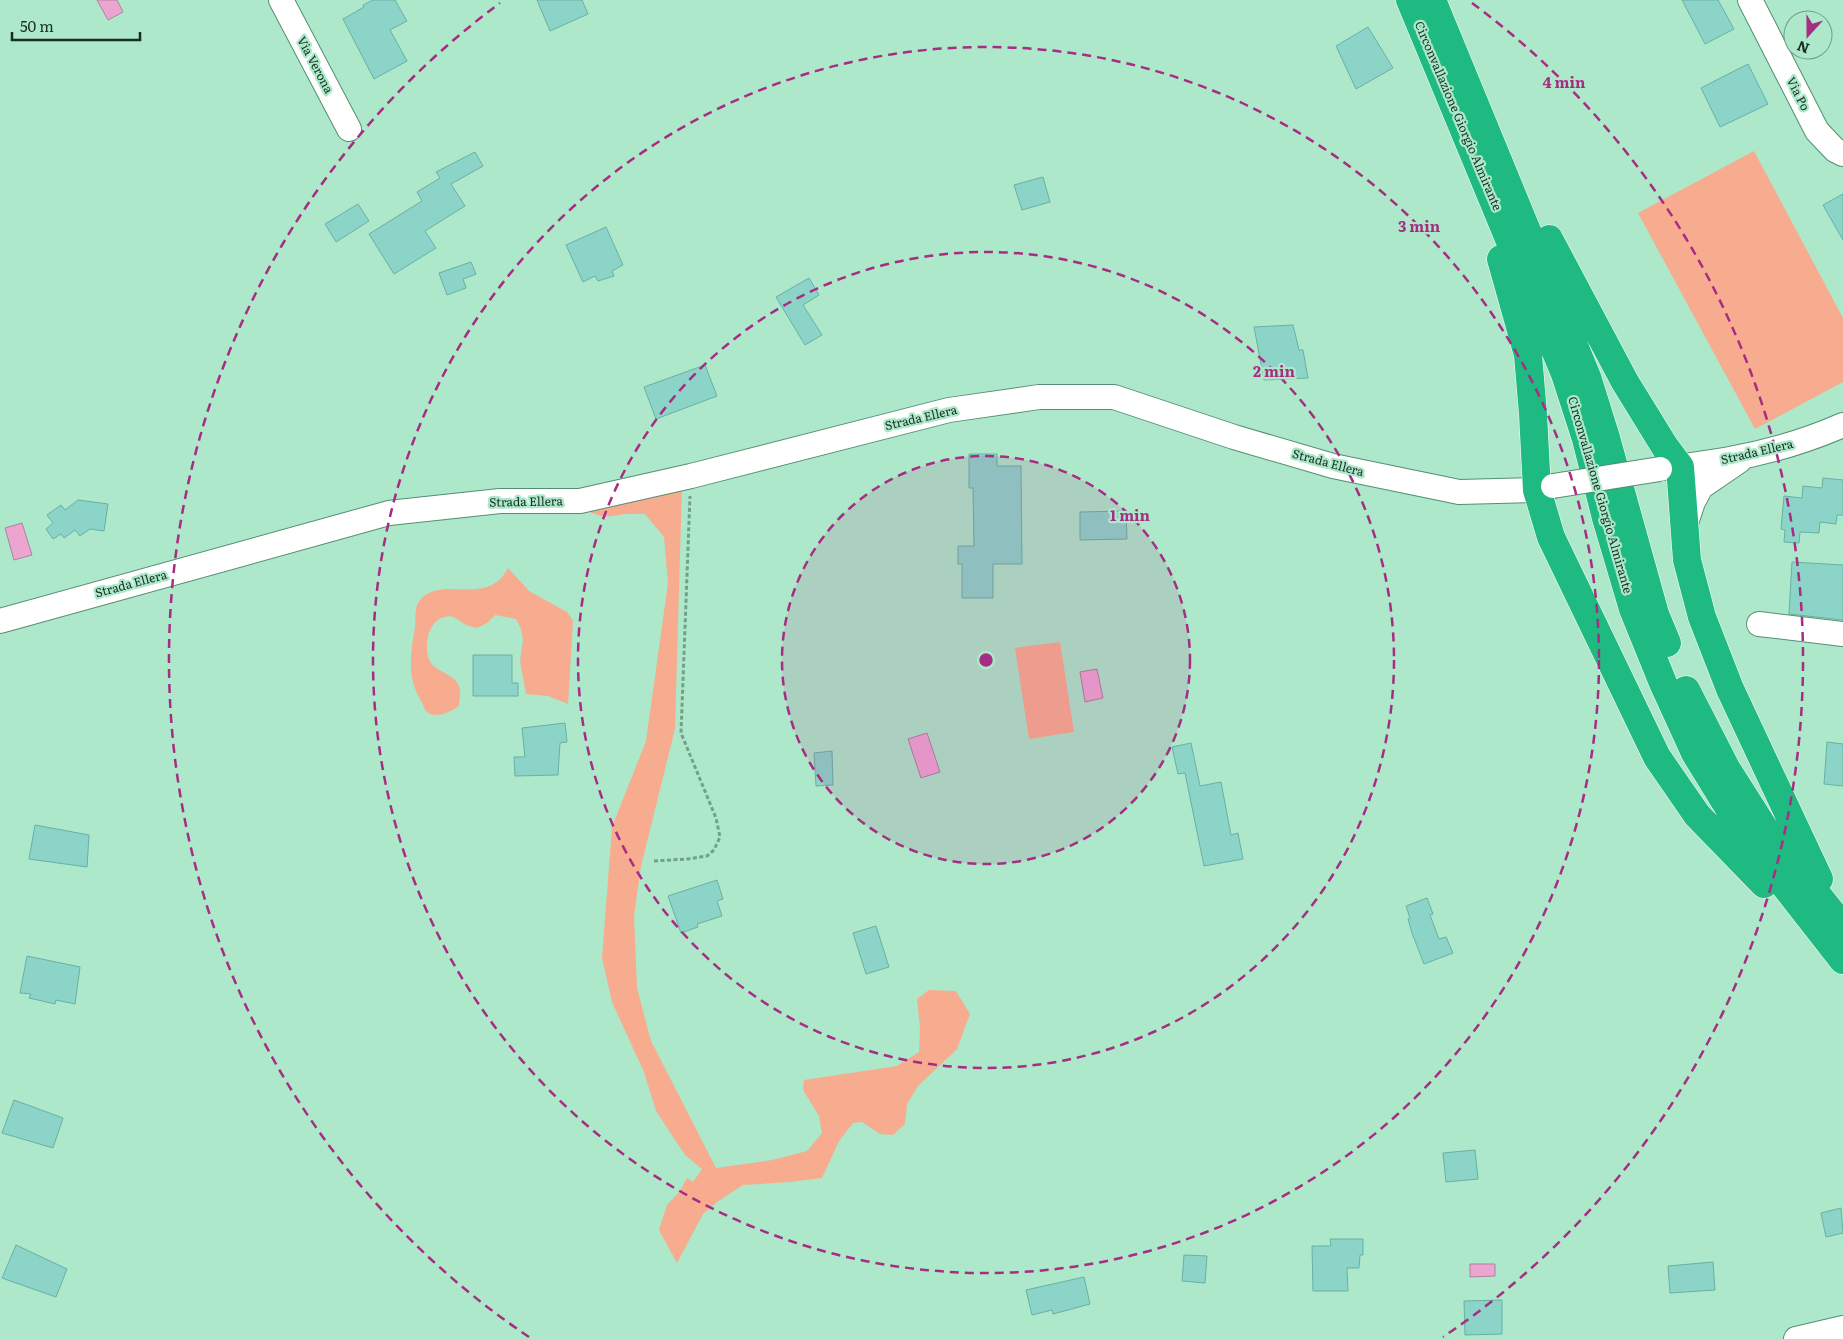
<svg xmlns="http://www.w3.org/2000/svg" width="1843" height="1339" viewBox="0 0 1843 1339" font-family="Literata,serif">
<rect width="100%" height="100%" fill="#ace8c9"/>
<path fill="#f7ac8f" d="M1754,151l89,167v64l-88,47 -117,-216z
M682,486l-7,243 -34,137 -7,50 3,72 14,53 65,127 56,-8 35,-9 15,-18 -3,-17 -16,-26 1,-10 93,-14 22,-14 1,-25 -3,-28 12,-9 27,1 14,23 -13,35 -39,37 -11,18 -2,20 -12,11 -13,-1 -18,-12 -9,1 -14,18 -17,37 -32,4 -47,3 -26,17 -14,12 -26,49 -18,-33 8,-25 13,-14 7,-13 6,4 9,-13 -17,-14 -29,-44 -12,-39 -32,-70 -10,-44 10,-131 34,-86 22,-158 -4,-46 -19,-23h-19l-22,3 -24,-8z
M508,568l21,23 38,21 6,9 -5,83 -20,-8 -22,-2 -6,-33 3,-21 -2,-11 -5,-10 -21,-4 -8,8 -10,5c-3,-1 -8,-2 -11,-3 -7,-4 -12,-11 -21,-8 -17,3 -23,32 -14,46 6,9 21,10 27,21 4,7 2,15 0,23 -9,5 -23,13 -32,4 -2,-2 -3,-8 -5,-10 -15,-26 -10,-46 -6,-75 1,-8 -1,-19 5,-26 22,-26 68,8 88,-32z
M1060,642l14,90 -45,7 -14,-91z"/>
<path fill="#eca5d1" stroke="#ac829d" d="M97,0h20l6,12 -15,8z
M22,523l10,32 -18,5 -9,-32z
M1097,669l6,29 -18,4 -5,-30z
M927,733l13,39 -19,6 -13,-39z
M1470,1264h25v12l-25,1z"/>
<path fill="#8cd4c7" stroke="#69b0a4" d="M373,0h22l12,21 -17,9 17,31 -33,18 -31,-60 21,-12 -1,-2z
M537,0h45l6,14 -38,17z
M1682,0h36l16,29 -29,15z
M1368,27l25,41 -37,21 -20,-43z
M1748,64l20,40 -48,23 -19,-39z
M475,152l8,14 -32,18 14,22 -40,25 11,17 -42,26 -25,-40 53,-33 -5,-9 23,-14 -4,-6z
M1043,177l7,25 -28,8 -8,-25z
M1843,194v46l-20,-35z
M358,204l11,17 -33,21 -11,-18z
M606,227l17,38 -11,6 2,5 -16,5 -3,-5 -12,6 -17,-37z
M471,262l5,12 -13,5 3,9 -19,7 -8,-22z
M809,278l10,17 -16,10 19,30 -17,10 -29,-48z
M1293,325l6,25h4l5,28 -44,2 -10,-53z
M705,365l12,31 -61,23 -12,-32z
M969,454h28v12h24l1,98h-29v34h-31v-34h-4v-18h16l-1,-58h-4z
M1823,478l20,2v35h-6l-1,9 -16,-2 -1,11 -19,-1 -1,11 -15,-1 1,-12 -4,-1 3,-33 18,2 1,-12 19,2z
M78,500l30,4 -4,27 -14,-2 -10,7 -5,-6 -11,8 -3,-4 -8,5 -7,-10 7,-6 -6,-8 14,-10 4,5z
M1126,511l1,28 -47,1v-28z
M1792,562l51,3v55l-54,-6z
M473,655h39v28h6v13h-45z
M565,723l2,19 -7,1 -2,32 -43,1 -1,-19h11l-3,-29z
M1827,742l16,2v42l-19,-2z
M1191,743l9,43 21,-4 10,53 7,-2 5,26 -39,7 -19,-93 -7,1 -6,-27z
M832,751l1,34 -17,1 -2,-33z
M35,825l54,10 -2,32 -58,-8z
M717,880l6,19 -6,2 5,15 -25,8 1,3 -17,6 -13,-37z
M1427,898l6,16 -3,1 9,24 7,-2 7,16 -29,11 -12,-31 -4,-14 2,-1 -4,-12z
M876,926l13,41 -23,7 -13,-41z
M27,956l53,11 -5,37 -19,-4 -1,4 -26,-6 2,-4 -11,-1z
M14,1100l49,18 -10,30 -51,-15z
M1475,1150l3,29 -32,3 -3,-29z
M1841,1208l2,25 -17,4 -5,-24z
M1330,1239h33v16h-3l-1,13h-12l1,23h-35l-1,-45h19z
M16,1245l51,24 -11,28 -54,-19z
M1184,1255l23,1 -2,27 -23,-2z
M1713,1262l2,28 -45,3 -2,-27z
M1084,1277l6,27 -37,10 -1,-4 -20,5 -6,-25z
M1502,1300v34l-37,1 -1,-34z"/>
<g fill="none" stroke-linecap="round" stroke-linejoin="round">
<defs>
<path id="minor" d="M281,0l68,129
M1750,0l67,131 18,19 8,4
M1661,468c64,-5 123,-17 182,-43
M1685,526l8,-24 8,-15 38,-26
M0,621l389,-108 111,-12h80l111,-25 258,-66 90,-13h75l120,40 99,29 126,26 78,-2 16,-4
M1759,624l84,10
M1796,1339l47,-11"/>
<path id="highway" d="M1410,0l155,374 21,65 20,79 27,91 30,74 32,70 51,83 97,124
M1432,0l155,377 19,61 49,176 12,29
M1549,239l76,143 40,65 15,20 7,93 15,57 28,72 89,190
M1501,259l27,96 5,59 4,76 14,47 106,220 40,58 67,69
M1686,690l40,78 40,63 77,96"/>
</defs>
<use href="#minor" stroke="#558e72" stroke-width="26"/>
<use href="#highway" stroke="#fff" stroke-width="29"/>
<path stroke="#72a089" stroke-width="3" stroke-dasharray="4 2.5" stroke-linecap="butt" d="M654,861l34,-2 19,-3 7,-6 6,-13 -4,-19 -35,-85 9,-237"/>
<use href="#minor" stroke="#fff" stroke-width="24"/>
<use href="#highway" stroke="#1fba81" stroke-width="28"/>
<defs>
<path id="minor-bridge" d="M1553,486l107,-17"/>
</defs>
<use href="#minor-bridge" stroke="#558e72" stroke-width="26" stroke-linecap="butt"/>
<use href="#minor-bridge" stroke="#fff" stroke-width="24"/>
</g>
<circle cx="986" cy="660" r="204" fill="#a62d83" fill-opacity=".12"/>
<g fill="none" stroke="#a62d83" stroke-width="2.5" stroke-dasharray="9 6">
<circle cx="986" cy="660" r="204"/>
<circle cx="986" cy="660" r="408"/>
<circle cx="986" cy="660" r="613"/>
<path d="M529 1337A817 817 0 0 1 500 3M1472 3A817 817 0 0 1 1443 1337"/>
</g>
<g text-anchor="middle" stroke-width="4.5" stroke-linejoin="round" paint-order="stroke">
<g font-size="12" fill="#172f23" stroke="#ace8c9">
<text transform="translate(315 65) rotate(62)" y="4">Via Verona</text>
<text transform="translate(1798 94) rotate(63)" y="4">Via Po</text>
<text transform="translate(1458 116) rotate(67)" y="4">Circonvallazione Giorgio Almirante</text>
<text transform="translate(921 418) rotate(-13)" y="4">Strada Ellera</text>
<text transform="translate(1757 452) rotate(-13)" y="4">Strada Ellera</text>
<text transform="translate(1328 463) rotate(15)" y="4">Strada Ellera</text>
<text transform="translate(1600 495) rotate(74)" y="4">Circonvallazione Giorgio Almirante</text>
<text transform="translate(526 502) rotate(-1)" y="4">Strada Ellera</text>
<text transform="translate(131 584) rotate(-15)" y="4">Strada Ellera</text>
</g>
</g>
<circle cx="986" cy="660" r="8" fill="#a62d83" stroke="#ace8c9" stroke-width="2.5"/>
<g font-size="15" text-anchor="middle" font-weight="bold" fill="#a62d83" stroke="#ace8c9" stroke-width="4.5" stroke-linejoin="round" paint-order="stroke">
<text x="1564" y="88">4 min</text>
<text x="1419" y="232">3 min</text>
<text x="1274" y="377">2 min</text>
<text x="1130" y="521">1 min</text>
</g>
<g transform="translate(1808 35) rotate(201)"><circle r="24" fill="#ace8c9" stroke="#709e87"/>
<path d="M0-4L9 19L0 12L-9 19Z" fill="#a62d83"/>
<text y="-8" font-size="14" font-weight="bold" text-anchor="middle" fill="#172f23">N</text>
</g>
<path d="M12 32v8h128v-8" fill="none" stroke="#172f23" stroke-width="2.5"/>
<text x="20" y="32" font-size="15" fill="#172f23" stroke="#ace8c9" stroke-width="4" paint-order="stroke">50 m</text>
</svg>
